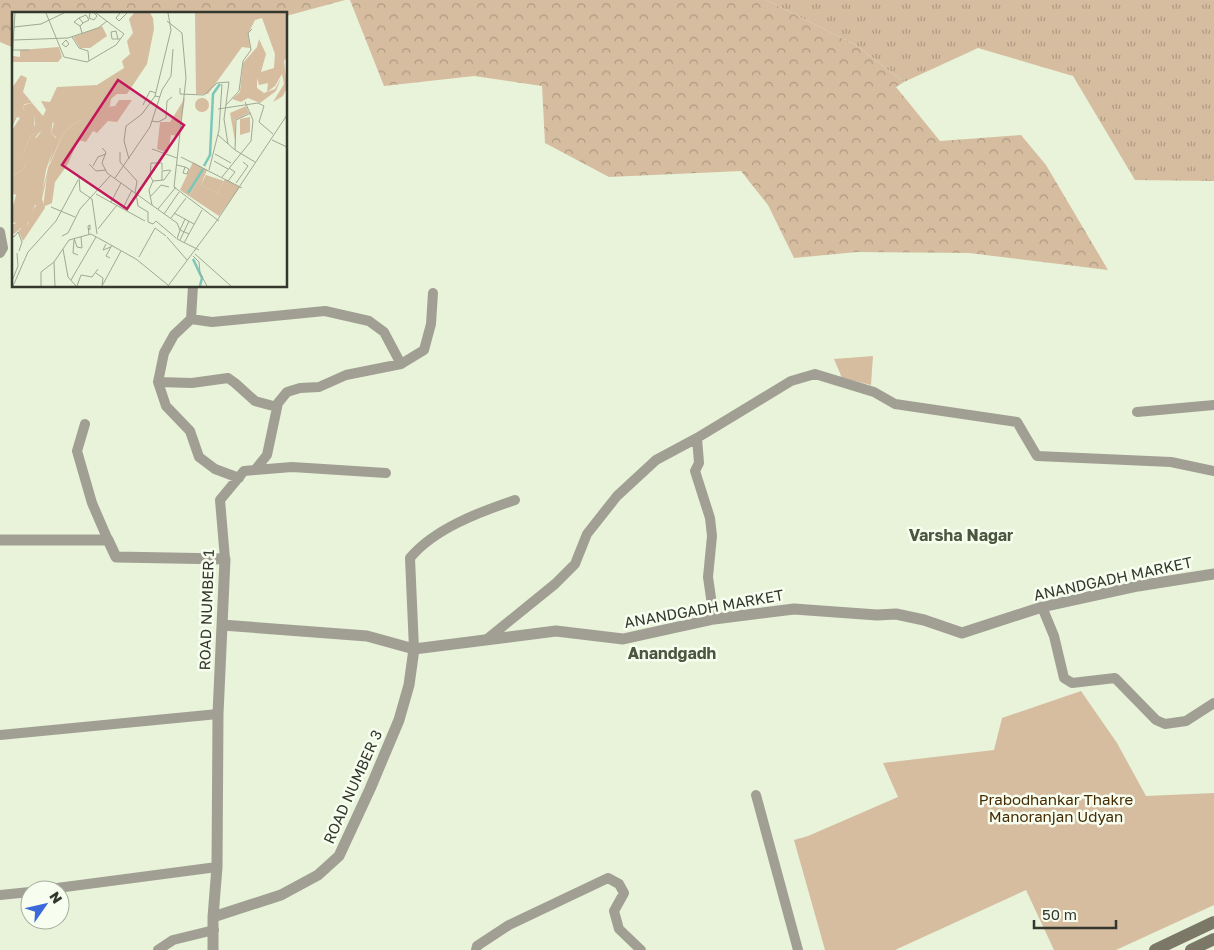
<svg xmlns="http://www.w3.org/2000/svg" width="1214" height="950" viewBox="0 0 1214 950" font-family="'Golos Text',sans-serif">
<defs>
<pattern id="grass-tufts" width="24" height="20" patternUnits="userSpaceOnUse" patternTransform="scale(1.25)"><rect width="24" height="20" fill="#d6bda0"/><path d="M3 7l-1-3M5 7V3M7 7l1-3M15 17l-1-3M17 17v-4M19 17l1-3" fill="none" stroke="#ae9a83"/></pattern>
<pattern id="forest-crowns" width="20" height="18" patternUnits="userSpaceOnUse" patternTransform="scale(1.25)"><rect width="20" height="18" fill="#d6bda0"/><path d="M2 6a3 3 0 1 1 6 0M12 15a3 3 0 1 1 6 0" fill="none" stroke="#ae9a83"/></pattern>
</defs>
<rect width="100%" height="100%" fill="#e8f3d9"/>
<path fill="url(#grass-tufts)" d="M766,0h448v181l-79,-1 -62,-104 -95,-28 -74,34 -48,-37z"/>
<path fill="url(#forest-crowns)" d="M0,0h345l-59,16v-2h-272v34l-14,-6z
M350,0h416l90,45 48,37 -8,5 44,54 81,-6 25,30 62,105 -139,-17 -112,-1 -63,6 -26,-53 -27,-34 -132,6 -64,-34 -3,-57 -68,-10 -90,10z"/>
<path fill="#d6bda0" d="M873,356l-2,29 -29,-7 -8,-19z
M1081,691l36,52 29,53 68,-3v112l-98,45h-62l-28,-60 -131,60h-70l-31,-110 14,-4 90,-39 -15,-34 111,-13 8,-32z"/>
<g fill="none" stroke-linecap="round" stroke-linejoin="round">
<path stroke="#a19f93" stroke-width="10" d="M0,232l3,16 -3,5
M193,286l-2,33 -17,16 -10,18 -6,29 8,24 24,25 9,26 16,12 24,9
M191,319l21,3 113,-11 44,10 15,11 17,32
M158,382l34,1 36,-5 7,5 20,18 22,6
M1137,412l77,-7
M85,424l-8,27 15,52 16,37
M697,438l2,25 -4,8 15,47 2,18 -4,41 6,42
M255,470l37,-3 94,6
M225,559l-5,-59 24,-29 11,-1 12,-15 11,-52 9,-11 13,-4 19,-1 27,-12 55,-11 23,-14 7,-26 2,-31
M1042,607l12,29 10,42 8,5 43,-5 41,42 9,4 21,-3 28,-18
M486,640l69,-56 20,-20 12,-30 30,-38 39,-36 41,-22 94,-57 24,-7 59,18 21,12 122,18 20,34 134,6 43,9
M414,649l-4,-91c24,-29 69,-46 105,-58
M0,735l218,-21
M756,795l42,155
M42,890l175,-23
M0,895l30,-3
M158,950l15,-10 41,-10
M476,950l1,-4 32,-21 99,-47 11,6 5,9 -10,18 5,18 22,21"/>
<path stroke="#a19f93" stroke-width="11" d="M0,540h108l8,17 109,2 -7,155 -1,153 -4,50v33
M222,625l145,11 47,13 142,-18 67,8 91,-20 80,-10 83,6 19,-1 28,6 38,13 80,-26 96,-21 76,-12
M213,917l68,-22 37,-20 21,-19 31,-67 29,-69 10,-35 5,-36"/>
<path stroke="#7b7868" stroke-width="12" d="M1155,950l59,-28
M1191,950l23,-11"/>
</g>
<g text-anchor="middle" stroke-width="5" stroke-linejoin="round" paint-order="stroke">
<g font-size="15" fill="#33372d" stroke="#f8feef">
<text transform="translate(1113 579) rotate(-12)" y="5">ANANDGADH MARKET</text>
<text transform="translate(704 609) rotate(-10)" y="5">ANANDGADH MARKET</text>
<text transform="translate(207 610) rotate(-88)" y="5">ROAD NUMBER 1</text>
<text transform="translate(353 787) rotate(-66)" y="5">ROAD NUMBER 3</text>
</g>
<g font-size="15" fill="#452a02" stroke="#f8feef">
<text x="1056" y="805">Prabodhankar Thakre<tspan x="1056" dy="17">Manoranjan Udyan</tspan></text>
</g>
<g font-size="16" font-weight="bold" fill="#4c553f" stroke="#f8feef">
<text x="961" y="541">Varsha Nagar</text>
<text x="672" y="659">Anandgadh</text>
</g>
</g>
<g transform="translate(12 12)">
<rect width="275" height="275" fill="#e8f3d9"/>
<path d="M122,1h16l3,5 1,11 -7,35 -20,30h-10l-6,5 -1,7 -35,17 -12,11 -13,29 -8,36 3,9 -22,33 -5,-10 10,-7 1,-9 11,-15 16,-63 -5,-4 3,-10 -12,-3 -7,7 -1,-12 -11,-5 1,-5 8,-2 11,13 3,-6 -5,-9 9,1 7,-15 40,-2 27,-17 -2,-7 8,-7 -3,-13 6,-8 -4,-14zM183,1h92v44l-3,4 3,26 -4,9 -10,6 11,-18 -2,-10 -7,12 -8,6 1,-9 -9,2 -2,-7v10l7,5 11,-4 6,-11 -5,13 -16,12 -12,-5 -7,4 -9,-3 8,-7 3,-29 14,-16 2,-8 7,15 -5,18 13,-4 1,-14 -13,-36 -7,2 -7,14 2,14 -8,-1 -34,47h-12zM9,63l6,3 -4,14 6,7 -17,18v-29zM234,94l3,7 -14,7 1,26 -6,-33zM28,120l-8,9 -8,28 -12,7v-15l12,-10 7,-16zM181,150l14,8 -18,26 -9,-6z" fill="#d6bda0"/>
<path d="M47,35l3,10 -4,5h-46l1,-6 7,1v-7zM17,87l3,4 -8,1 -1,6 11,2v14l8,-6h11l-2,13 6,6 -11,31 -6,35h-5l-13,32 -1,-9 -7,6 -2,-3v-6l4,-2 -4,-1v-12l4,-15 -4,-2v-17l12,-7 8,-33 4,2 5,-6 -10,3 -7,16 -12,11v-32l8,-12 -3,-1 -5,10v-10l11,-13zM107,88h13l-15,22 -9,-1 -11,12 -4,-2 -7,11 -8,-2 -10,24 -13,18 -3,21 -9,4 5,-38 15,-35 12,-11 30,-16 10,-1zM195,158l-6,15 16,8 8,-14 15,8 -21,29 -30,-20z" fill="#d6bda0"/>
<path d="M90,14l5,10 -17,12h-10l-7,-11zM183 93a7 7 0 1 1 14 0a7 7 0 1 1-14 0ZM173,86l-6,38 -8,-1 -3,18 -11,-4 3,-27h10zM238,105v15l-10,3v-16zM194,163l18,6 -7,12 -16,-8z" fill="#d6bda0"/>
<path fill="none" stroke="#7bc7ba" stroke-width="2.5" d="M192,154l6,-11 3,-61 7,-10M176,181l15,-24M181,247l9,19 -2,8"/>
<path fill="none" stroke="#a0a894" stroke-width="1" d="M34,1l18,44 23,5 29,-17 8,-11 -28,-21M78,1l-1,5 5,2 3,-4 -3,-3M108,1l-4,5 3,3 8,-8M67,6l7,-3 3,5 -6,3M155,9l15,12 4,45 -12,109 45,34M68,14l-6,-4 5,-4 4,5 -3,3 2,7M2,15l27,-3 23,-11M60,25l7,11 9,3 1,10M106,27l-2,-8 -5,1 1,7h8M2,28l54,-2 30,-10 9,-7M54,28l3,4 -3,3 -4,-3zM1,38h16M0,49l3,-48M168,76v6l24,1 13,-12 12,-1 -5,37 4,25M148,85l-5,-1 16,-66 -3,-17M131,93l7,-14 6,2M214,93l13,-14 4,-30 8,-11 -3,-17 4,-4M206,97l40,-6 6,3 -5,16 14,12M239,101l-15,7 -1,30 20,12M140,109l6,1 8,-4 1,-17 5,-4M206,123l17,15M260,128l15,7M90,136l4,4 -4,11 5,10 70,50 3,7 -3,9 22,11M140,137l25,9M108,140v10l17,19 -2,12M203,142l16,9M169,145l61,31M117,147l-5,-18 2,-15 16,-12 13,-18M202,149l14,8M77,152l7,7 10,-1M165,153l8,2 4,2 -2,5 -4,-1 2,-6M81,154l5,-9 8,-3M197,158l10,-40 3,-46M61,160l6,5 1,14 12,8M210,165l29,-36 2,-21 -8,-18M103,166l35,-51 12,-37 9,-14 2,-27M150,168v-9l8,-1M141,169l-3,-5 1,-13h11v7M216,169l7,-9 -6,-4M224,171l12,-17 -5,-4M124,181l2,13 10,6M84,182l49,27M139,184l10,-11 8,2M80,187l5,35M99,190l10,-19M140,193l-3,-15 4,-9 11,-1 7,-10M39,195l24,10M111,196l9,-18M146,197l18,-22M136,200v10l5,2 3,-3 20,17M162,201l20,11M152,202l15,-22M159,206l15,-20M173,207l-5,11 9,4M76,216l2,2v-5l-2,1 1,9M86,217l19,-24M0,222l2,3 4,-5 4,10 -3,9M50,224l6,-3 12,-24 31,-34M155,225l20,23M62,226l3,9 5,1 -1,-11M62,228l-1,13 5,2M168,228l9,-19M172,231l18,-33M94,232l-3,6 8,-3M51,237l5,28 8,9M183,242l36,32M181,244l6,6 1,11 7,13M127,245l16,-29 11,8M98,246l-4,-2 6,-11M42,250l1,24M84,261l7,5 -1,7M59,268l25,-43M0,269l6,-15 -1,-13M1,274l15,-34 28,-31 22,-41M29,274v-14l13,-10 15,-22 22,-6 45,25 32,26M65,274l4,-11 11,2 6,-8M90,274l19,-35M156,274l50,-67 69,-104"/>
<path fill="#c2185b" fill-opacity="0.15" stroke="#c2185b" stroke-width="2.5" d="M106,68l66,45 -57,84 -65,-44z"/>
<rect width="275" height="275" fill="none" stroke="#33372d" stroke-width="2.5"/>
</g>
<g transform="translate(45 905) rotate(56)"><circle r="24" fill="#f8feef" stroke="#a9aea1"/>
<path d="M0-4L9 19L0 12L-9 19Z" fill="#3b69da"/>
<text y="-8" font-size="14" font-weight="bold" text-anchor="middle" fill="#33372d">N</text>
</g>
<path d="M1034 920v8h82v-8" fill="none" stroke="#33372d" stroke-width="2.5"/>
<text x="1042" y="920" font-size="15" fill="#33372d" stroke="#f8feef" stroke-width="4" paint-order="stroke">50 m</text>
</svg>
